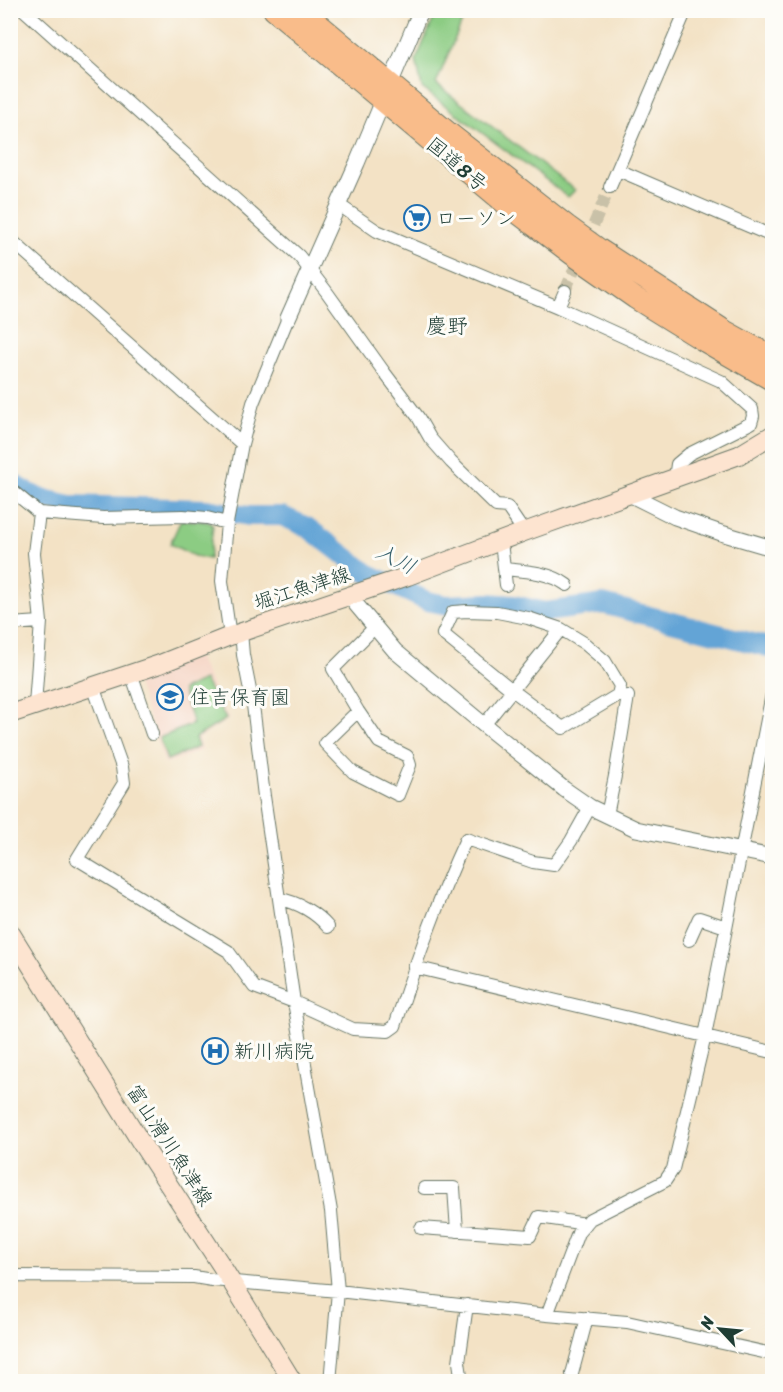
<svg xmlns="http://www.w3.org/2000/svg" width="783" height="1392" viewBox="0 0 783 1392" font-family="Sriracha,'Klee One',sans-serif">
<rect width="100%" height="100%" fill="#fdfcf7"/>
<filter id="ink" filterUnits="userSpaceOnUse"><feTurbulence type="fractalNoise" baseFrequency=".0167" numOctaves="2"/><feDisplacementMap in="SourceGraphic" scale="12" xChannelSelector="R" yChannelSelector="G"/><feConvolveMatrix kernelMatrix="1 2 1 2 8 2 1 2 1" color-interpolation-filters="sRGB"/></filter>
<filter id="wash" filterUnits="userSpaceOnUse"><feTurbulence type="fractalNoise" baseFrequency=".008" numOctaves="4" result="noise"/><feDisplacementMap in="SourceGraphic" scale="24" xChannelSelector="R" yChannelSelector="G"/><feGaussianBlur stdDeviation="1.35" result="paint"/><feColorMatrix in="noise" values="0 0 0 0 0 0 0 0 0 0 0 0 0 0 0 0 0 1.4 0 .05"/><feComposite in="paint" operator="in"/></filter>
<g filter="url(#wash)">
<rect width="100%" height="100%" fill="#f3e2c5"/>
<path fill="#f5d3c2" d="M197,656l32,63 -31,20 4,11 -37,14 -30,-86z"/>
<path fill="#8ccc83" stroke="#56845c" stroke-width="1.5" d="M437,11l29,-1v2l-30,72 139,106 -7,7 -146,-109 -6,-28z
M181,520l29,2 3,4 -4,33 -15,-3 -24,-12z
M204,680l22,39 -31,19 3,9 -31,13 -8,-22 34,-14 -11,-34z"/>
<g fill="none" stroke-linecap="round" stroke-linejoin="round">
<path stroke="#63a4d6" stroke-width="20" d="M10,480l7,6 22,12 32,7 136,4 42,7h33l25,11 60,46 60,28 20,4 40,-2 27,2 31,7 58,-8 169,44"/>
</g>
</g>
<g filter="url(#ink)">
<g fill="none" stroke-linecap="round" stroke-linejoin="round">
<path stroke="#c9c1a8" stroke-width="12" stroke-dasharray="12 6" stroke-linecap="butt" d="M565,291l45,-104"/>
<defs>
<path id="minor" d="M24,10l275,246 27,35 58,81 34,45 12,21 21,24 45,44 11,1 17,25
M618,170l154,66
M610,187l76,-177
M339,205l38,26 181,76 163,74 31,28 1,7 -2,7 -62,31 -12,10 -2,14
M10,239l232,205
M558,307l7,-16
M10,489l29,24 64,5 80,-2 24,2 20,5
M501,542l5,43
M504,569c22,2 45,3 63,16
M467,611l30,1 31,6 33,11 23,14 21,18 15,25 -2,9 -55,33 -51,-38 -69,-56 10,-22z
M10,624l31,-2
M241,632l2,23 10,50 11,91 30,206 37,209 7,80 -8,91
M230,636l-8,-55 5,-58 15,-79 11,-41 35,-85
M131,673l21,61
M93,686l29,81 2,16 -47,76 151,92 26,36 40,15 59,27 35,2 7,-5c21,-63 43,-127 71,-187l67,23 21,3 17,-24 19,-34
M35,705l6,-83 -7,-69 5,-40
M358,711l-33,32 28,29 45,23 12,-30 -3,-9 -28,-14 -21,-31 -25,-42 42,-42
M484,725l77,-96
M607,815l8,-39 13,-80
M279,899c19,3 37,14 49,28
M689,940l10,-22 27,9
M414,967l358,85
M424,1188h30l3,43
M421,1228l109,8 9,-19 47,7
M10,1276l184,1 18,3 126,11 209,24 80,7 145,32
M10,1294l2,-18
M547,1315l31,-82 12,-14 75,-38 8,-12 32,-133 67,-342
M572,1374l15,-56
M462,1382l-3,-20 8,-57"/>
<path id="tertiary" d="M288,318l69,-155 64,-153
M629,494l46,23 46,16 51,15
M349,596l46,55 89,74 80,64 26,18 46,22 136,28"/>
<path id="secondary" d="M10,714l150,-50 70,-28 178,-60 116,-44 215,-77 33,-20
M10,932l130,209 81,124 72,117"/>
<path id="trunk" d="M274,10l232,194 66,50 63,44 71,44 66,38
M302,10l148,124 117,92 33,24 125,81 47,26"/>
</defs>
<use href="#minor" stroke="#697767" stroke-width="14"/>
<use href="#tertiary" stroke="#697767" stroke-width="17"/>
<use href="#secondary" stroke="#697767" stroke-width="20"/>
<use href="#trunk" stroke="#697767" stroke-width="23"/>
<use href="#minor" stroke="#fff" stroke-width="12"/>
<use href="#tertiary" stroke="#fff" stroke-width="15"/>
<use href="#secondary" stroke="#fde4d0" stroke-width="18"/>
<use href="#trunk" stroke="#f9bc8a" stroke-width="21"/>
</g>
</g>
<defs>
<symbol id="supermarket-ring" viewBox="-11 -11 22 22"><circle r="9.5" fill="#fdfcf7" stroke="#1f6fb2" stroke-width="1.5"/><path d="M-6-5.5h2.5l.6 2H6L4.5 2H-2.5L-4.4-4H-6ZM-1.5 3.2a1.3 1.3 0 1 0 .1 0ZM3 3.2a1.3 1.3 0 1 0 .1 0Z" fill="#1f6fb2"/></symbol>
<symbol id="school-ring" viewBox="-11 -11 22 22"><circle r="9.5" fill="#fdfcf7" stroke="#1f6fb2" stroke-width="1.5"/><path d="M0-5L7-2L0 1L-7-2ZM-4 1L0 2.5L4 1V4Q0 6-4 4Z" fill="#1f6fb2"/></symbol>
<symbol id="hospital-ring" viewBox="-11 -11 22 22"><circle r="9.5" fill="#fdfcf7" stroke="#1f6fb2" stroke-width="1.5"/><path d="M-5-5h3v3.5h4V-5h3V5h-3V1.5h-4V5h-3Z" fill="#1f6fb2"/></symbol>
</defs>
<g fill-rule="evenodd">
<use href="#supermarket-ring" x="402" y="203" width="30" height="30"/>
<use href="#school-ring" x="155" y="682" width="30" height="30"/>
<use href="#hospital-ring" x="200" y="1036" width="30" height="30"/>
</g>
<g text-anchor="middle" stroke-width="6" stroke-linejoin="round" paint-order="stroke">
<g font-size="20" fill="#1f3d34" stroke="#fdfcf7">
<text transform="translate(457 164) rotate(40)" y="7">国道8号</text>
<text transform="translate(302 588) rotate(-18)" y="7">堀江魚津線</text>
<text transform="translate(170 1145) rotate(57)" y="7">富山滑川魚津線</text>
</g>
<g font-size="20" fill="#1f3d34" stroke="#fdfcf7" text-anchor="start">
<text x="436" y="225">ローソン</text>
<text x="190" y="704">住吉保育園</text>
<text x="234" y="1058">新川病院</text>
</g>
<g font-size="21" fill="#1f3d34" stroke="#fdfcf7">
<text x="447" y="333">慶野</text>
</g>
<g font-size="21" font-style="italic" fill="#37616d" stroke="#fdfcf7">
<text transform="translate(396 559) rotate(27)" y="7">入川</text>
</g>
</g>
<rect width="783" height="1392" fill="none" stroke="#fdfcf7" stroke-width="36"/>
<g transform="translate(720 1329) rotate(296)" stroke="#fdfcf7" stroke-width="4.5" paint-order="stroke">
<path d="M0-4.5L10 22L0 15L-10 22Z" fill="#1f3d34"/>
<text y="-9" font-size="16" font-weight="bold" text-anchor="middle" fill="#1f3d34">N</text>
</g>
</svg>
